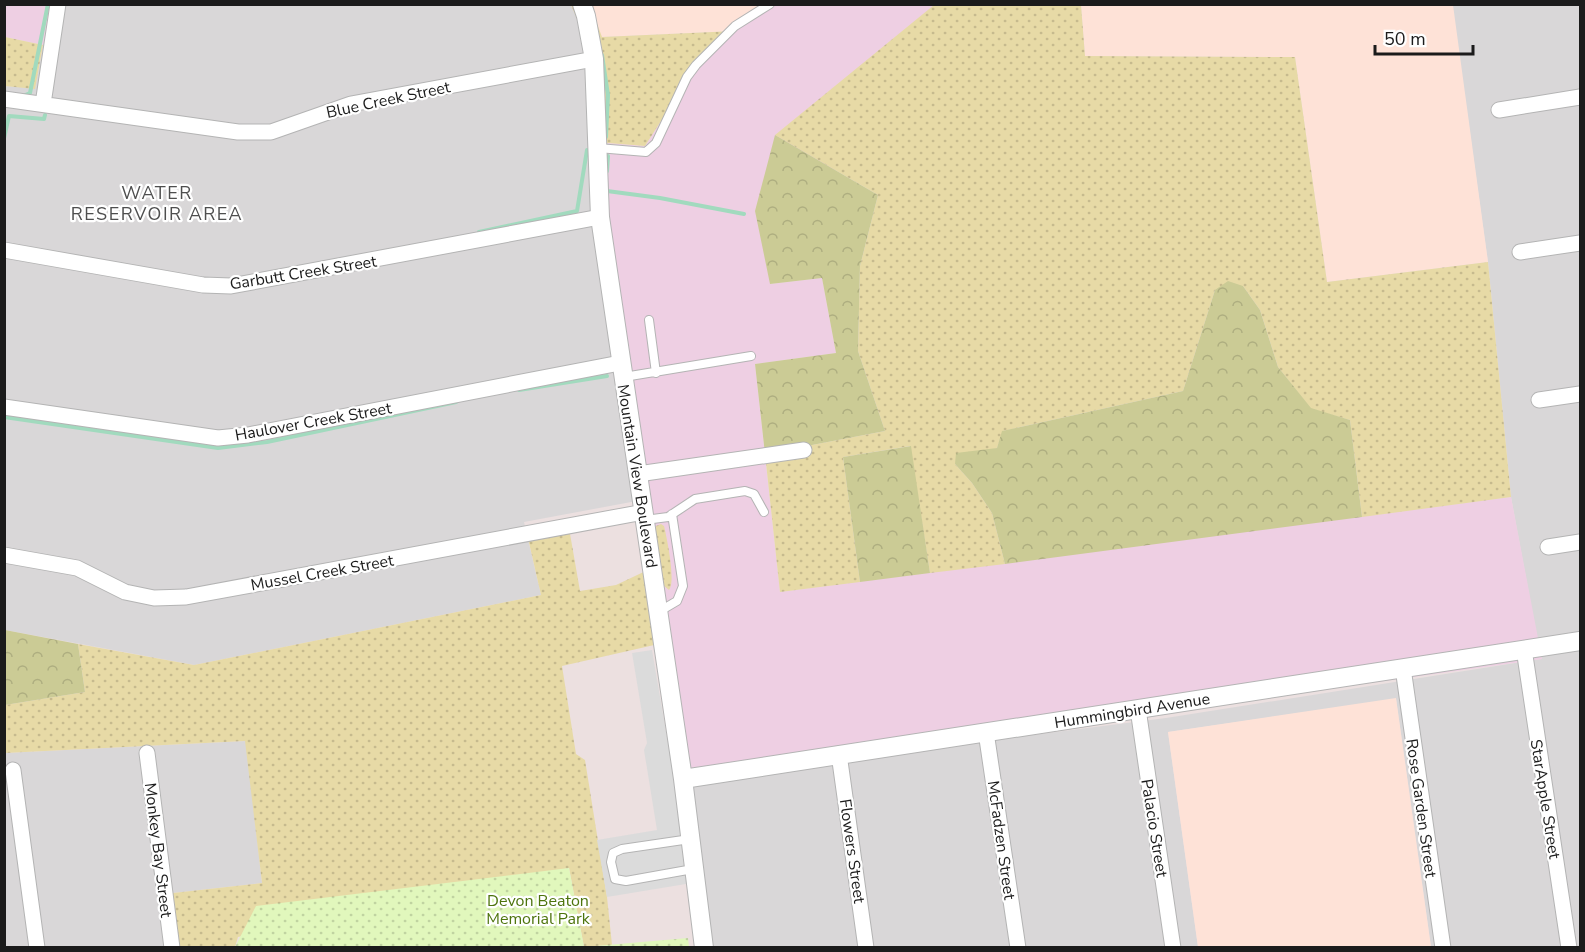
<svg xmlns="http://www.w3.org/2000/svg" width="1585" height="952" viewBox="0 0 1585 952" font-family="'Nunito Sans',sans-serif">
<defs>
<pattern id="grass-dots" width="8" height="8" patternUnits="userSpaceOnUse" patternTransform="scale(1.5)"><rect width="8" height="8" fill="#e7daa6"/><path d="M2 2h.1M6 6h.1" fill="none" stroke="#c6ba8e" stroke-width="1.8" stroke-linecap="round"/></pattern>
<pattern id="forest-crowns" width="20" height="18" patternUnits="userSpaceOnUse" patternTransform="scale(1.5)"><rect width="20" height="18" fill="#cbcb95"/><path d="M2 6a3 3 0 1 1 6 0M12 15a3 3 0 1 1 6 0" fill="none" stroke="#aeae80"/></pattern>
<pattern id="park-dots" width="8" height="8" patternUnits="userSpaceOnUse" patternTransform="scale(1.5)"><rect width="8" height="8" fill="#e1f7bc"/><path d="M2 2h.1M6 6h.1" fill="none" stroke="#c0d3a1" stroke-width="1.8" stroke-linecap="round"/></pattern>
</defs>
<rect width="100%" height="100%" fill="#ece0e0"/>
<path fill="#d9d7d8" d="M59,5h512l23,54 48,441 -118,22 17,73 -347,70 -189,-35 -1,-544 31,2 8,-43z
M1452,5h128v942h-149l-35,-248 -228,33 30,215h-494l-21,-168 483,-61 375,-59 -30,-162 -23,-235z
M246,741l16,142 -98,11 8,53 -167,1v-195z"/>
<path fill="#eecfe3" d="M4,5h55l-16,40 -38,-8z
M763,5h171l-11,11 -153,268 52,-6 14,75 -81,11 25,228 731,-95 31,162 -859,120 -85,-631 10,-5 37,3 46,-72z"/>
<path fill="#fee2d7" d="M590,5h173l-28,26 -134,6z
M1081,5h372l35,257 -161,20 -32,-225 -210,-1z
M1396,698l35,249h-233l-30,-215z"/>
<path fill="url(#grass-dots)" d="M571,5h19l12,32 133,-6 -44,43 -46,72 -37,-3 -10,5 -4,-89z
M934,5h147l4,51 210,1 32,225 161,-20 23,235 -149,20 -12,-97 -39,-11 -33,-42 -18,-57 -17,-24 -28,4 -32,101 -180,40 -6,17 -42,16 17,19 20,30 13,51 -75,9 -20,-127 -67,11 17,125 -80,10 -15,-138 120,-23 -27,-80 2,-85 18,-71 -103,-60z
M5,37l38,8 -8,44 -30,-3z
M661,524l3,2c3,12 12,56 5,64l-6,-5 -8,-53 1,-6z
M569,528l11,63 36,-6 36,-17 11,75 -101,23 14,88 9,6 22,137 5,48 -28,2 -15,-79 -331,69 -3,10h-63l-8,-53 98,-11 -17,-142 -240,12v-48l80,-13 -7,-48 116,21 347,-70 -14,-61z"/>
<path fill="url(#forest-crowns)" d="M775,135l103,60 -18,71 -2,85 27,80 -120,23 -10,-90 81,-11 -14,-75 -52,6 -15,-73z
M1228,281l15,5 17,24 18,57 33,41 39,12 12,97 -357,47 -13,-51 -20,-30 -17,-19 1,-11 41,-5 5,-17 181,-40 32,-101z
M911,446l19,127 -70,9 -17,-125z
M5,630l73,14 7,48 -80,13z"/>
<path fill="url(#park-dots)" d="M569,868l15,79 104,-9 1,9h-454l21,-41z"/>
<path fill="#dbdbdb" d="M652,650l40,233 -85,14 -10,-57 60,-10 -13,-80 3,-7 -15,-90z"/>
<g fill="none" stroke-linecap="round" stroke-linejoin="round">
<path stroke="#a1dabe" stroke-width="4" d="M602,55l6,40 -2,42
M23,96l7,-3 18,-89
M4,138l5,-22 35,3 1,-4
M607,171l1,-15
M607,191l53,7 84,16
M479,232l98,-21 10,-61
M519,390l88,-14
M4,417l214,31 49,-6 189,-40"/>
<defs>
<path id="service" d="M598,148l48,4 10,-9 31,-66 9,-12 39,-39 35,-22
M649,320l7,53
M624,377l127,-21
M645,520l23,-3 27,-18 50,-8 9,3 10,18
M660,611l17,-10 6,-15 -11,-72
M690,839l-68,10 -9,4 -2,9 4,17 11,2 67,-12"/>
<path id="minor" d="M4,99l234,33h33l80,-28 243,-45
M43,104l15,-100
M1499,110l81,-13
M4,250l199,35 28,1 369,-69
M1520,252l60,-9
M1539,400l41,-6
M4,407l214,31 30,-3 372,-72
M638,474l166,-24
M1548,547l32,-5
M4,555l73,13 48,24 29,6 32,-1 458,-85
M1524,649l45,299
M1403,668l40,280
M1138,709l35,239
M986,732l32,216
M147,753l25,195
M839,754l27,194
M13,770l24,178"/>
<path id="tertiary" d="M582,4l4,12 8,43 6,158 83,562 21,169
M683,779l897,-138"/>
</defs>
<use href="#service" stroke="#b4b4b4" stroke-width="10"/>
<use href="#minor" stroke="#b4b4b4" stroke-width="17"/>
<use href="#tertiary" stroke="#b4b4b4" stroke-width="20"/>
<use href="#service" stroke="#fff" stroke-width="8"/>
<use href="#minor" stroke="#fff" stroke-width="15"/>
<use href="#tertiary" stroke="#fff" stroke-width="18"/>
</g>
<g text-anchor="middle" stroke-width="4.5" stroke-linejoin="round" paint-order="stroke">
<g font-size="16" fill="#1b1b1b" stroke="#fff">
<text transform="translate(388 99) rotate(-12)" y="6">Blue Creek Street</text>
<text transform="translate(303 272) rotate(-9)" y="6">Garbutt Creek Street</text>
<text transform="translate(313 421) rotate(-10)" y="6">Haulover Creek Street</text>
<text transform="translate(638 476) rotate(81)" y="6">Mountain View Boulevard</text>
<text transform="translate(322 572) rotate(-10)" y="6">Mussel Creek Street</text>
<text transform="translate(1132 710) rotate(-9)" y="6">Hummingbird Avenue</text>
<text transform="translate(1546 799) rotate(81)" y="6">StarApple Street</text>
<text transform="translate(1422 808) rotate(82)" y="6">Rose Garden Street</text>
<text transform="translate(1155 828) rotate(81)" y="6">Palacio Street</text>
<text transform="translate(1002 840) rotate(82)" y="6">McFadzen Street</text>
<text transform="translate(159 850) rotate(83)" y="6">Monkey Bay Street</text>
<text transform="translate(853 851) rotate(82)" y="6">Flowers Street</text>
</g>
<g font-size="16" fill="#4d740d" stroke="#fff">
<text x="538" y="906">Devon Beaton<tspan x="538" dy="18">Memorial Park</tspan></text>
</g>
<g font-size="18" letter-spacing="1.5" fill="#4e4e4e" stroke="#fff">
<text x="157" y="199">WATER<tspan x="157" dy="21">RESERVOIR AREA</tspan></text>
</g>
</g>
<rect width="1585" height="952" fill="none" stroke="#1b1b1b" stroke-width="12"/>
<path d="M1375 45v9h98v-9" fill="none" stroke="#1b1b1b" stroke-width="3"/>
<text x="1384" y="45" font-size="18" fill="#1b1b1b" stroke="#ffffff" stroke-width="4.5" paint-order="stroke">50 m</text>
</svg>
